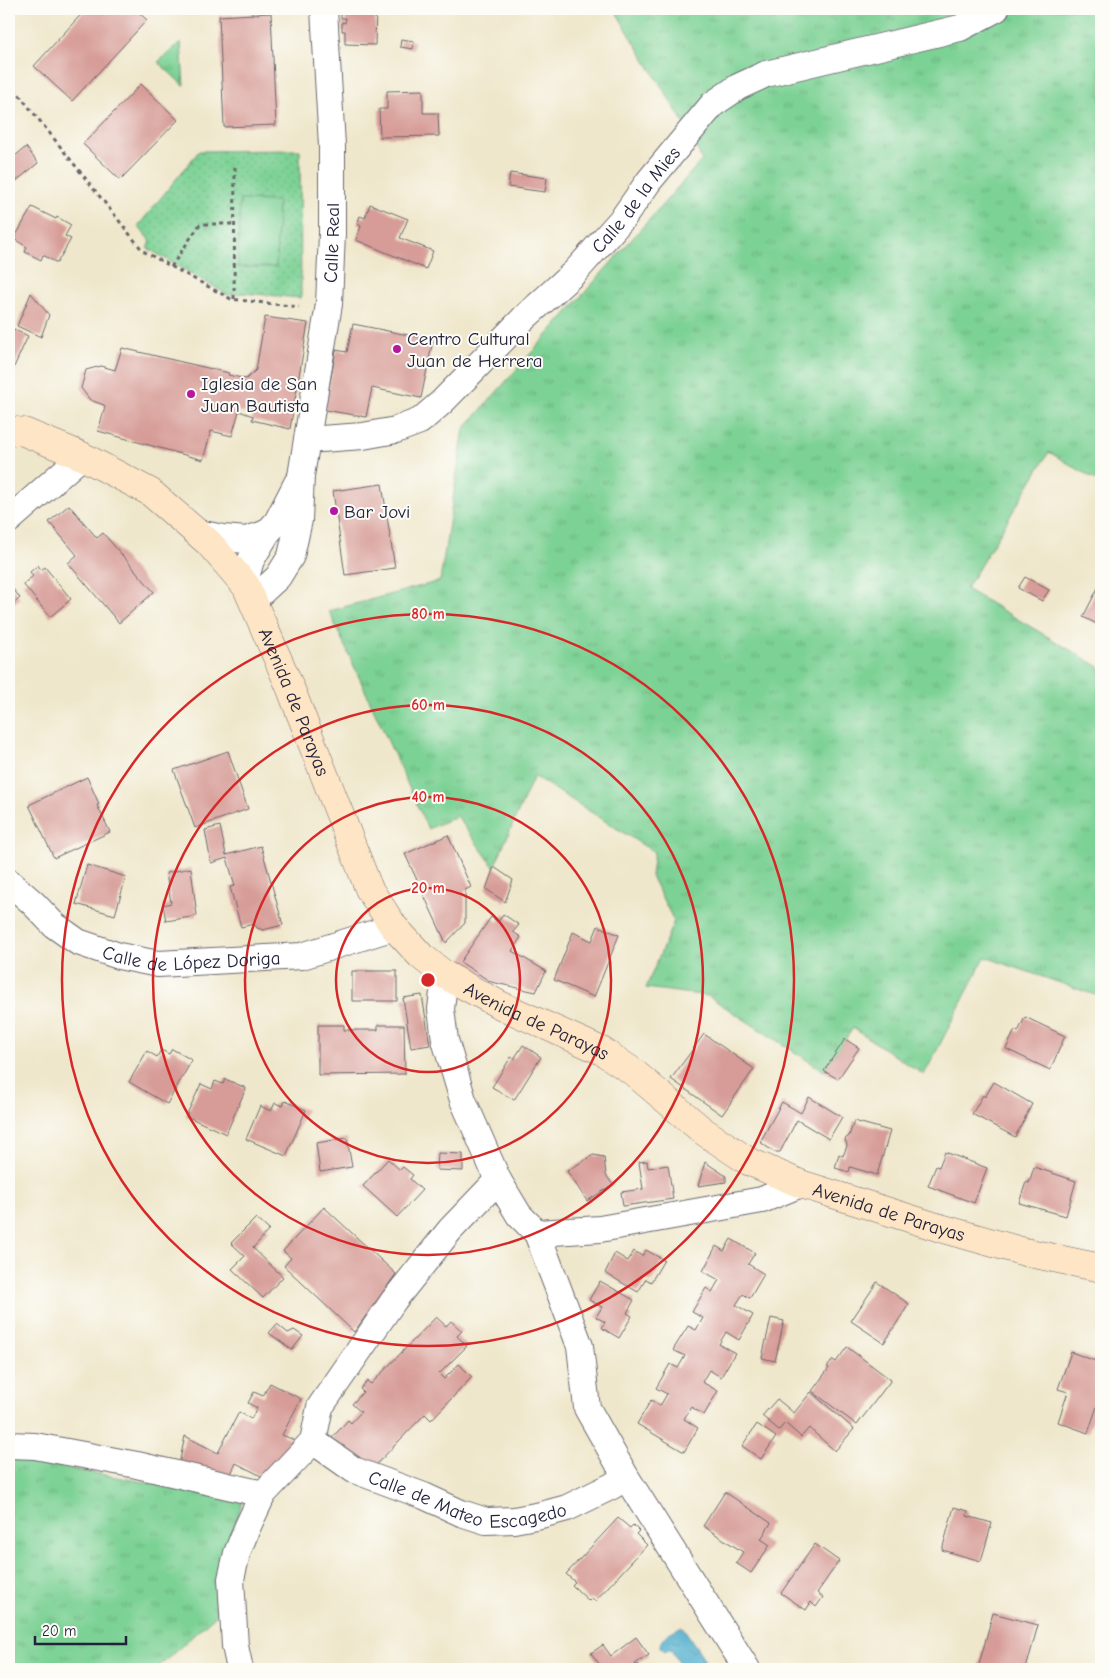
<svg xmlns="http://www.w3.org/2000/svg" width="1110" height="1678" viewBox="0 0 1110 1678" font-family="'Comic Neue',sans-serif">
<defs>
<pattern id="grass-tufts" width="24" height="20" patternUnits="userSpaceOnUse" patternTransform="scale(1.25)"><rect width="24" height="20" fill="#7cd194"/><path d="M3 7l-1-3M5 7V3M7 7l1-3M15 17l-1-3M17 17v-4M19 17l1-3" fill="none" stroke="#6bb380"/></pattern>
<pattern id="park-dots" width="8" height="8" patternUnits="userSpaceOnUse" patternTransform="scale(1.25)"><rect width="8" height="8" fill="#7cd194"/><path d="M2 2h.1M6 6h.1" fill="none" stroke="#6bb380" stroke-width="1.8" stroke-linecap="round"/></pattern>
<pattern id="water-ripples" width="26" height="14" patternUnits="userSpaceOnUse" patternTransform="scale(1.25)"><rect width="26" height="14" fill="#50aece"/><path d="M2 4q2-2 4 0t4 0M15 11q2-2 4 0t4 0" fill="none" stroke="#428da8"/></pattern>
</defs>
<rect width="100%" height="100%" fill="#fdfcf7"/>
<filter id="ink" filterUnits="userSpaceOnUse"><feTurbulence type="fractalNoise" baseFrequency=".02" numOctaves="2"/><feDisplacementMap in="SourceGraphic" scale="10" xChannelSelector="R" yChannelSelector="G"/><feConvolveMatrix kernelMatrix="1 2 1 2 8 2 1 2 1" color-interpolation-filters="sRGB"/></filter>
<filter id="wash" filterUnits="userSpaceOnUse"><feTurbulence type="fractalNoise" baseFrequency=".0096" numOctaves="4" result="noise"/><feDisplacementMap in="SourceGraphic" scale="20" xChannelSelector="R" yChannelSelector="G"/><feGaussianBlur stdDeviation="1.12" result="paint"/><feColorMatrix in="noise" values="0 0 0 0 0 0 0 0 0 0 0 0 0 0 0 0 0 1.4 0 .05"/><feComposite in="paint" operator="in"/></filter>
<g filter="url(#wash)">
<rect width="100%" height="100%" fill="#efe7cb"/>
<path fill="url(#grass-tufts)" stroke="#4f7a68" d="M614,9h487v474l-52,-31 -83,137 135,79v329l-116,-40 -61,118 -71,-47 -29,43 -116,-75 -62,-8 28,-67 -23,-45 3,-24 -120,-76 -40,91 -37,-51 -29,13 -99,-218 111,-30 24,-152 238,-269 -12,-27z
M181,42l3,44 -26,-24z
M9,1459l19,2 215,39 -20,60 -6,54 -61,55h-147z"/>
<path fill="url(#park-dots)" stroke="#4f7a68" d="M300,150l1,148 -58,-5 -15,2 -81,-47 4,-6 -13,-16 61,-75z"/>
<path fill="#7cd194" stroke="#4f7a68" d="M240,200l38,1 -2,66h-38z"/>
<path fill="url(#water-ripples)" stroke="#396884" d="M682,1626l23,34 -14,9h-8l-12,-19 -6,1 -5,-4c0,-11 13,-16 22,-21z"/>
<g id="blocks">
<path fill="#d79c97" d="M86,9h49l12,11 -75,81 -38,-35z
M341,9h35l-1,36 -30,-1v-13h-3v-9l3,1 1,-5h-5z
M271,13l5,112 -52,2 -5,-111z
M401,39l13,2 -1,8 -13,-2z
M141,84l37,36 -58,60 -37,-36z
M423,90v23h15l1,23 -59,1 -1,-28h8v-18z
M26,147l12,16 -29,24v-26z
M510,173l37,5 -2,14 -37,-5z
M370,204l38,15 -8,19 33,13 -7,18 -70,-29 5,-14 -4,-2 3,-8 5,2z
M32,207l24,12 1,-2 14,8 -6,11 6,3 -14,24 -14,-8 -2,5 -16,-8 2,-5 -13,-8z
M31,293l18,22 -8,22 -24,-11z
M265,317l43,6 -18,106 -38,-9 1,-4 -14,-5 -7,25 -21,-5 -8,29 -105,-29 7,-24 -1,-2 -14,-5 -9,-12 5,-18 15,-4 14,4 7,-22 107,25 -1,2 18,4 10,-9z
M353,324l80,16 -12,58 -49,-10 -6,29 -41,-7 11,-60 11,2z
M9,327l19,9 -19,42z
M382,484l13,84 -50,7 -12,-84z
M69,505l28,33 6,-5 51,59 -35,31 -51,-60 9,-8 -28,-33z
M38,565l3,5 4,-3 26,32 -21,18 -27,-33 10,-8 -3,-4z
M1025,577l24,13 -7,11 -24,-13z
M1101,582v44l-18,-9z
M9,584l11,14 -11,10z
M228,751l20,58 -53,19 -21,-58z
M87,777l12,27 -2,1 13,27 -56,26 -25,-53z
M220,826l6,29 35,-9 22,79 -20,5 -6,-2 -3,-4 -13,3 -11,-40 5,-1 -8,-28 -16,5 -6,-33z
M448,835l23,52 -6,3v33l-19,20 -41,-89z
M87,865l39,12 -11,38 -39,-11z
M494,867l19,13 -8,22 -19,-13z
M191,868l6,48 -31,5 -3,-16 8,-2 -5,-30z
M503,914l16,11 -6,7 8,5 -9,14 34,20 -10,21 -45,-10 -31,-20 31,-45 7,5z
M598,926l21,9 -25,62 -40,-17 19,-48 19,9z
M352,971h45v30h-45z
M422,995l8,50 -19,3 -8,-50z
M1025,1017l40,19 -15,34 -44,-21 9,-19 3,2z
M318,1025h26v5h34v-5h26l1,49 -87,1z
M704,1034l50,35 -32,46 -51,-36z
M845,1039l14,9 -21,31 -14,-8z
M523,1045l18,12 -27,43 -22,-13 19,-30 3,2z
M172,1049l20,11 -25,44 -38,-22 18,-31 10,6 4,-7 8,4z
M225,1079l21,9 -20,46 -40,-18 15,-32 11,5 3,-8 8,3z
M994,1082l38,22 -17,33 -43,-23 11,-19 2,2z
M809,1097l33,20 -13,22 -32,-19 -17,32h-6l-14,-10 22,-40 19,11z
M285,1101l21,9 -20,46 -40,-17 14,-33 11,5 4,-8 8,3z
M854,1121l36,10 -13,44 -27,-8 -1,5 -14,-4 4,-14 4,2 4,-10 -2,-7 4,-3z
M347,1138l5,29 -32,5 -4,-29z
M945,1152l42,16 -13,35 -46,-17 8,-20 3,1z
M438,1153l25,1v17l-26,-1z
M593,1155l11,2 2,18 7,10 -26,16 -20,-30z
M388,1159l12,11 3,-3 10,8 -3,4 12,11 -25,27 -34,-31z
M647,1161l1,7 20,-3 5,34 -50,7 -2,-14 22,-3 -4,-27z
M705,1162l21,14v6l-28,4z
M1034,1167l42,14 -10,35 -47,-13 7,-21 3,1z
M324,1207l72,67 -42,58 -70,-66 7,-8 -8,-7z
M256,1218l13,12 -16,18 30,29 -20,21 -31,-29 13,-13 -14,-13z
M731,1239l24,14 -7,11 16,10 -14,24 -7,-4 -7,11 17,10 -14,25 -13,-8 -7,12 16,9 -14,24 -12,-7 -7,12 16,9 -14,24 -13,-8 -7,12 14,9 -14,24 -47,-28 14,-24 9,6 7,-12 -11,-6 14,-24 8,4 7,-12 -12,-6 15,-24 8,4 7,-12 -11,-6 14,-24 6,4 7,-12 -16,-9 13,-25 8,5z
M646,1250l18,10 -13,22 -5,-3 -8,13 -33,-19 10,-20 13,8 6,-10 8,5z
M600,1281l34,19 -7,13 5,3 -13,22 -17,-10 3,-6 -9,-5 6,-10 -13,-7z
M877,1282l32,22 -25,39 -33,-22z
M436,1317l10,9 5,-5 11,10 -5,5 10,10 -28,28 5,5 15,-15 13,13 -41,43 -6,-6 -54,56 -16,-16 -4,4 -20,-19 17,-19 3,3 10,-11 -9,-8 11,-12 -3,-3 7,-8 4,3z
M771,1318l13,3 -9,40 -13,-3z
M277,1324l11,9 6,-3 9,6 -11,14 -23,-17z
M847,1347l44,33 -34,45 -45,-34 17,-23 -2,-1 6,-7 3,2z
M1071,1352l30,11v32l-13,38 -30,-11 10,-30 -10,-3z
M270,1383l31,16 -19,36 12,5 -11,21 -16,18 -31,-16 -8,17 -50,-11 7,-33 33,17 21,-41 12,7 6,-11 -9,-5 6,-11 9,4z
M811,1392l43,37 -19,22 -26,-23 -8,9 -16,-14 -6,7 -17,-14 15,-17 17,14z
M757,1424l19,13 -15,22 -19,-13z
M725,1492l46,31 -10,16 9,6 -19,28 -15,-10 7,-11 -40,-26z
M954,1507l14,4 -1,5 25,7 -11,38 -39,-11z
M618,1518l12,10 3,-3 6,6 -3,3 11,11 -52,56 -3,-3 -3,3 -17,-16 3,-3 -9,-8z
M815,1544l24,17 -22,32 6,4 -7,10 -5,-5 -5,8 -25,-17z
M993,1613l45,12 -12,44 -48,-1z
M636,1637l13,18 -14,9 1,2 2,-2 5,5h-40l-12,-16 12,-8 8,11z"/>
</g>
</g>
<g filter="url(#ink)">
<use href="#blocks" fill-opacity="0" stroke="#6a676d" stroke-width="1"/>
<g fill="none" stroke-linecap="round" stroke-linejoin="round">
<defs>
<g id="street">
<path id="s1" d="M307,440l56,-4 33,-6 24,-9 22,-19 81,-83 52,-47 48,-54 26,-37 64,-77 25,-17 28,-13 194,-46 36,-19"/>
<path d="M9,520l73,-64"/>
<path d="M198,533l25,5 23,2 21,-7"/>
<path d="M246,586l1,-12 4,-14 16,-27 10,-11 20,-39"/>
<path id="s2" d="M253,600l25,-23 13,-21 8,-36 2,-44 28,-172 3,-71v-87l-8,-137"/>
<path id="s3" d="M9,882l24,21 21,22 24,17 41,14 39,8 144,-8 92,-29"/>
<path d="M445,975l-4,34 4,31 18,60 35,80 21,35 18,18 43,113 7,62 39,69 121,192"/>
<path d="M537,1233l63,-4 162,-29 39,-16"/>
<path id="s4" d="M313,1441l41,29 70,26 37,17 25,8 28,-1 27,-5 26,-7 45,-22 14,-9"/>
<path d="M9,1445l26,1 102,19 126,29"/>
<path d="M240,1669l-5,-23 -4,-67 6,-26 10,-25 16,-34 50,-53 7,-34 74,-107 56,-70 48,-50"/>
</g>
<g id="secondary">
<path id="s5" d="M9,430l15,2 58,24 68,36 59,51 37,43 44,101 79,202 25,38 27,29 24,19 55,30 102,46 30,20 71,60 45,30 53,23 136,43 88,25 76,16"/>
</g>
</defs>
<use href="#street" stroke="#6a676d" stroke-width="28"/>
<use href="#secondary" stroke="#6a676d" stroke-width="29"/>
<path stroke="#6a676d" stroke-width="3" stroke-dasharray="4 4" stroke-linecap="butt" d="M9,82l134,169 88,48 68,8
M171,267l29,-43h35
M234,299l1,-135"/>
<use href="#street" stroke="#fff" stroke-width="26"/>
<use href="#secondary" stroke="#fde5c5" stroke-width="28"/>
</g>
</g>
<g fill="none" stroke="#d62828" stroke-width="2.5">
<circle cx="428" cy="980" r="92"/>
<circle cx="428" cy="980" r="183"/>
<circle cx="428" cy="980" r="275"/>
<circle cx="428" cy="980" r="366"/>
</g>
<g fill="#b5179e" stroke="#fdfcf7" stroke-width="2">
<circle cx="397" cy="349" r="5"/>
<circle cx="191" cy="394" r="5"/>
<circle cx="334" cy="511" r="5"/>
</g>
<g text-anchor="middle" stroke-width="4" stroke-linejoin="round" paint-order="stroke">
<g font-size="19" fill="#22223b" stroke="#fdfcf7">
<text dy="7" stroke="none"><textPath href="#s1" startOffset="425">Calle de la Mies</textPath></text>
<text dy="7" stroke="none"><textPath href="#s2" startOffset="375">Calle Real</textPath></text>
<text dy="7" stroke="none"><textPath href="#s5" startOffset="415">Avenida de Parayas</textPath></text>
<text dy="7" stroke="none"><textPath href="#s3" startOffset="208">Calle de López Doriga</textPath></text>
<text dy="7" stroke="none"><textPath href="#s5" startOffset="835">Avenida de Parayas</textPath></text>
<text dy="7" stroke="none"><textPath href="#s5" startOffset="1240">Avenida de Parayas</textPath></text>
<text dy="7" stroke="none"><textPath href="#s4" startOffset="170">Calle de Mateo Escagedo</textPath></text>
</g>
<g font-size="19" fill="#22223b" stroke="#fdfcf7" text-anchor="start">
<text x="407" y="345">Centro Cultural<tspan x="407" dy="22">Juan de Herrera</tspan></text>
<text x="201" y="390">Iglesia de San<tspan x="201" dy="22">Juan Bautista</tspan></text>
<text x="344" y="518">Bar Jovi</text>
</g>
</g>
<circle cx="428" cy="980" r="8" fill="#d62828" stroke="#fdfcf7" stroke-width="2.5"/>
<g font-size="15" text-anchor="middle" font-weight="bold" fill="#d62828" stroke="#fdfcf7" stroke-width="4" stroke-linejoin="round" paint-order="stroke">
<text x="428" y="619">80 m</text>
<text x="428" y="710">60 m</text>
<text x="428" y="802">40 m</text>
<text x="428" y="893">20 m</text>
</g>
<rect width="1110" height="1678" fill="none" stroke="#fdfcf7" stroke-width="30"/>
<path d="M35 1636v8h91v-8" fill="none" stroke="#22223b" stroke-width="2.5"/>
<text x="42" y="1636" font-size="15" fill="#22223b" stroke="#fdfcf7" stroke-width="4" paint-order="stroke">20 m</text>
</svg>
